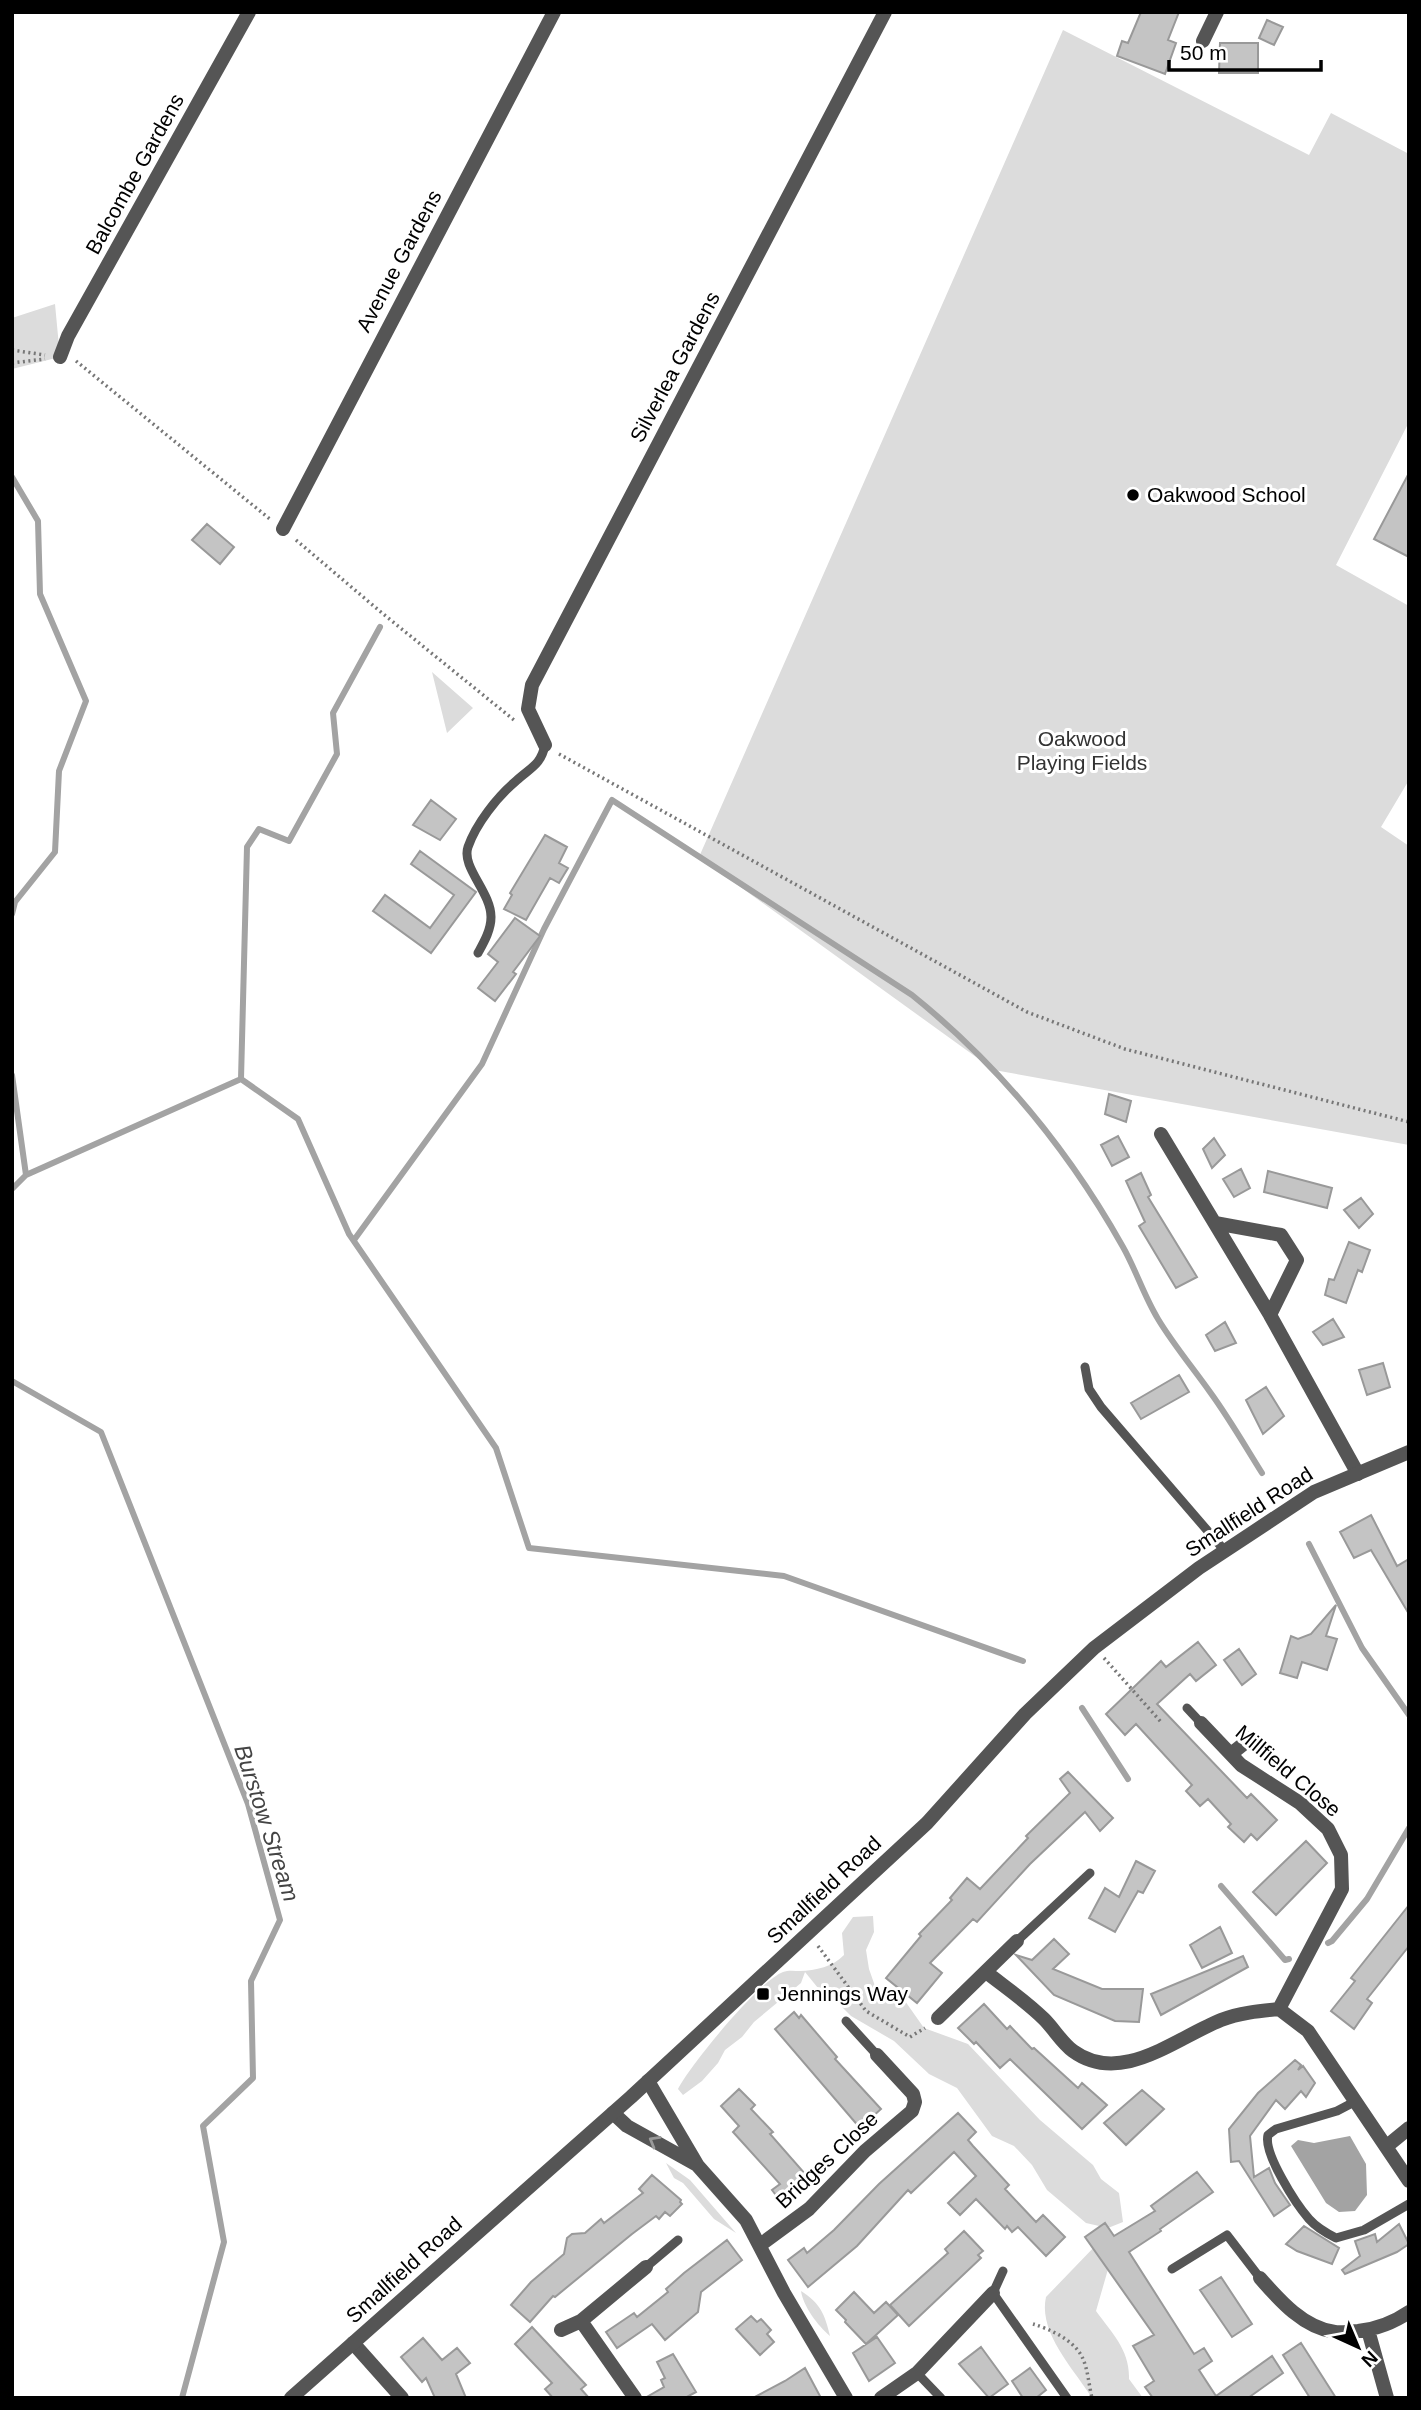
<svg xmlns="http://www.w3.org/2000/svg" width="1421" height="2410" viewBox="0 0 1421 2410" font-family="Arial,sans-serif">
<rect width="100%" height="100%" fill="#fff"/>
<path fill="#dcdcdc" d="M1063,30l246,125 22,-42 78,41v268l-73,143 73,41v174l-28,47 28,19v299l-415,-75 -295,-213z
M55,304l5,53 -48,12v-51z
M432,672l41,36 -26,25z
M873,1916l1,16 -8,18 3,19 6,17 16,5 14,10 19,27 44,16 72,76 53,45 8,14 18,14 4,29 -15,6 -22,-5 -39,-33 -15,-25 -18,-19 -22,-10 -35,-48 -28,-14 -35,-33 -43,-25 -17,-17 -16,-11 -13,-16 -4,11 -47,39 -12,15 -17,13 -7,13 -16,18 -19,14 -5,-6c13,-25 81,-108 105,-117 5,-2 12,-1 17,-1 15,0 34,-5 44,-16l-2,-22 11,-16z
M666,2163l24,17 46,53 -22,-14 -31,-36 -9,-5z
M1098,2243l15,9 -17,59c16,22 34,39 33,68l14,19h-51c-18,-29 -54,-65 -46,-101z
M801,2291c19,12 24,23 29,45 -12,-10 -27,-30 -29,-45z"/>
<path fill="#a3a3a3" d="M1350,2136l16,28 1,31 -12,16 -16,1 -13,-9 -35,-57 7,-6 16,3z"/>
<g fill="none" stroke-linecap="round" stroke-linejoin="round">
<path stroke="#a3a3a3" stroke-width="6" d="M12,477l26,44 2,73 46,107 -27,70 -4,81 -40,50 -3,12
M12,1075l14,100 -14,14
M241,1079l57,40 51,115 147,214 33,100 255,28 239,85
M26,1175l215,-96 6,-232 12,-18 30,12 48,-87 -4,-41 47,-86
M354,1240l128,-176 62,-135 68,-129 300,195c88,71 156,154 211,252 13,23 21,49 35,72 15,25 35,49 52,73 19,26 35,54 52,81
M12,1381l89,51 147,372 32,116 -29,61 2,97 -50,48 21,116 -42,156
M1309,1544l53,104 47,67
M1082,1708l46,71
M1221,1886l64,74 4,-1
M1328,1943l4,-2 35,-42 42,-71"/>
</g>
<path fill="#c4c4c4" stroke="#999" stroke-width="2" d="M1141,12h38l-11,28 8,3 -11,31 -48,-18 5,-15 6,2z
M1267,20l16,7 -9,18 -15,-7z
M1220,43h38v30h-39z
M1409,473v84l-35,-18z
M207,524l27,23 -14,17 -28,-24z
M431,800l25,19 -16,21 -27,-15z
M545,835l22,12 -8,16 9,5 -9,15 -9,-5 -24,42 -22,-11 8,-14 -2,-2z
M420,851l56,41 -45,61 -58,-42 12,-16 45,33 24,-33 -43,-31z
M515,918l25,18 -27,36 3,2 -21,27 -17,-13 20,-26 -10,-8z
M1109,1094l22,7 -5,21 -21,-8z
M1118,1136l11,21 -17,9 -11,-21z
M1214,1138l11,17 -13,13 -9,-19z
M1241,1169l9,19 -16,9 -11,-18z
M1268,1171l64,17 -5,20 -63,-16z
M1141,1173l10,22 -3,2 49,80 -21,11 -37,-62 6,-4 -19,-41z
M1361,1198l12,16 -14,14 -15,-18z
M1349,1242l21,8 -8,22 -4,-2 -12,33 -21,-8 4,-16 5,1z
M1333,1319l11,18 -21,8 -10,-13z
M1225,1322l11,21 -21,8 -9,-16z
M1383,1363l7,24 -23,8 -8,-25z
M1179,1375l10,17 -48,27 -10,-16z
M1266,1387l18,29 -21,18 -17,-34z
M1371,1515l26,51 12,-7v55l-38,-64 -17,8 -14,-26z
M1336,1605l-10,31 11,3 -10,31 -25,-8 -5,16 -17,-5 11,-37 7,3 13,-5z
M1198,1642l18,23 -20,16 -6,-7 -33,30 90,94 4,-4 26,26 -20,20 -6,-6 -7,8 -16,-15 3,-3 -23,-25 -8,7 -14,-15 6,-6 -56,-61 -11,11 -19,-21 55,-53 5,6z
M1239,1649l17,25 -14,11 -18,-25z
M1068,1772l45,46 -13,13 -15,-19 -55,52 -53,58 -4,-3 -43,44 12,10 -25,30 -31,-25 35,-42 -2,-2 33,-34 -2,-2 17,-20 13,11 48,-51 -2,-2 44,-43 -10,-14z
M1306,1841l21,22 -51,52 -23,-23z
M1136,1861l19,10 -12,22 -5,-2 -23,41 -26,-14 16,-30 14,9z
M1409,1905v41l-42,53 5,4 -18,26 -23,-18 24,-30 -4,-3z
M1220,1927l12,26 -30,15 -12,-23z
M1054,1939l15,15 -16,15 49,20h41l-4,33 -24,-1 -61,-26 -38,-40 16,5z
M1243,1956l5,11 -87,48 -10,-21z
M984,2004l23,25 3,-3 22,23 2,-1 44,40 4,-5 25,22 -25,24 -72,-70 -10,9 -24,-26 -2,2 -16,-16z
M794,2012l5,6 2,-3 36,42 -2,2 46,50 -21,19 -85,-99z
M1295,2060l6,5 -3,5 5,-4 12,17 -9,14 -5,-6 -16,18 -9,-9 -26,36 4,41 15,-9 6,15 15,22 -16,11 -35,-55 -8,1 -2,-33 29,-36z
M739,2089l16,16 -4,4 22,23 -3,2 44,50 -29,23 -13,-17 8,-6 -47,-52 6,-6 -18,-20z
M1142,2090l22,19 -38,36 -22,-22z
M958,2113l18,19 -8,8 5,6 36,39 -4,4 31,33 7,-7 22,22 -19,19 -28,-29 -6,5 -5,-6 -2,3 -29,-30 -16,16 -12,-12 28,-27 -22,-24 -43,41 -3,-3 -51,56 -49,41 -20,-27 16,-12 3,5 27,-23 45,-46z
M1197,2172l16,20 -53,37 1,2 -32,21 65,102 10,-6 8,13 -13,9 17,26 56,-40 11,17 -35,25h-95l-8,-11 9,-6 -21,-35 21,-11 -69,-98 20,-14 9,13 41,-25 -4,-5z
M652,2175l29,25 -1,2 2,2 -12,12 -5,-4 -6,7 -3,-3 -24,18 -77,63 -2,-1 -23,26 -19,-17 20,-23 33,-28 3,-16 5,-4 13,-1 16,-14 3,4 39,-30 -4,-4z
M1399,2224l10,20 -12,8 -52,22 -3,-4 18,-14 -5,-15 20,-7 2,8z
M1304,2226l35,22 -7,16 -35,-13 -11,-7z
M964,2231l19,20 -5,4 3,3 -72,68 -19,-21 58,-52 -3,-4z
M727,2240l15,20 -41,32 -3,20 -33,28 -13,-16 -35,24 -11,-16 28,-19 3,4 31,-25 -2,-3 18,-16z
M1221,2277l31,47 -20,13 -32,-47z
M854,2292l20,21 12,-11 12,13 -32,29 -21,-22 1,-2 -10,-10z
M751,2316l6,6 4,-3 10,11 -4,4 7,8 -14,13 -24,-26z
M532,2327l54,58 -5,4 8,9h-36l-8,-9 7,-6 -37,-39z
M877,2337l18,26 -26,18 -16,-28z
M423,2338l19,22 15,-12 13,15 -14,11 10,24h-31l-9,-20 -4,4 -21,-25z
M1301,2343l35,55h-26l-27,-43z
M981,2347l27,37 -19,14 -30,-34z
M673,2354l23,38 -11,6h-40l19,-11 -3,-7 4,-2 -8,-16z
M805,2368l16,30h-68l32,-17z
M1030,2368l16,22 -10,8h-13l-11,-17z"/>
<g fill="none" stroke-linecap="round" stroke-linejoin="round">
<path stroke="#777" stroke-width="3.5" stroke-dasharray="2 3.5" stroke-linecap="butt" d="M12,350l33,5
M76,361l195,159
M12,363l33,-4
M296,540l86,73 132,107
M559,754l468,258 98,37 284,73
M1104,1658l57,64
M818,1946l48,65 44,26 15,-9
M1033,2324c17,5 43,17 50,35 5,11 6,27 9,39"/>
<path stroke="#555" stroke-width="9" d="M478,953c6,-11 13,-23 13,-36 0,-25 -30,-50 -23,-70 8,-23 29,-50 48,-66 14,-13 25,-16 29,-36
M1085,1367l4,22 12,18 124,144
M1187,1708l14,15
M1017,1941l73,-68
M846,2021l31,34
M1356,2101l-19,10 -61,18 -8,6c-5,18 28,69 41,84 8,9 17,14 27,19l28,-8 45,-26
M646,2267l32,-27
M1172,2269l55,-34 33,43
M1003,2271l-10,22 74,105
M917,2373l24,25"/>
<path stroke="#555" stroke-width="14" d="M1203,41l14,-29
M60,357l8,-21 181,-324
M283,529l271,-517
M545,745l-17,-36 4,-24 353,-673
M1161,1134l109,181 88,159
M1215,1223l66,12 16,25 -27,55
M1201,1723l40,42 59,38 28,26 13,26 1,34 -63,120
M1231,1754l20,-16
M986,1972c19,15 41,30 58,47 10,10 18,24 29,32 48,35 103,-13 148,-31 18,-7 38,-9 58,-11l29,22 101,150
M938,2018l79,-77
M648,2081l50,85 48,54 38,73 62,105
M613,2113l14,13 70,39
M1387,2146l22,-18
M760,2245l49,-36 56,-58 47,-40 3,-9 -2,-8 -36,-39
M1260,2278c20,23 44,50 75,54 7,1 16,-1 23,-1 19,-2 35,-8 51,-19
M561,2330l20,-9
M1368,2330l19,68
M353,2343l49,55
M635,2398l-54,-77 65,-54
M881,2398l36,-25 76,-80"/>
<path stroke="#555" stroke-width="14" d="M291,2398l340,-301 296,-274 98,-109 69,-66 105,-80 115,-76 95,-40"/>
</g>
<defs><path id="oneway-chevron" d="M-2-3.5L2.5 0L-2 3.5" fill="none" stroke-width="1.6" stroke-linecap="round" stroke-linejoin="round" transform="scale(1.75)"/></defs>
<use stroke="#999" href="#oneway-chevron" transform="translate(654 2141) rotate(-150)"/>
<g fill="#000" stroke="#fff" stroke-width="2.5">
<circle cx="1133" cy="495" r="7"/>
<rect x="756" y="1987" width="14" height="14" rx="3.5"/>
</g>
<g text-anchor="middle" stroke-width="6" stroke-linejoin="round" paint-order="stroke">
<g font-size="21" fill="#000" stroke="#fff">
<text transform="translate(135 174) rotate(-61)" y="7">Balcombe Gardens</text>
<text transform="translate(399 261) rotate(-62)" y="7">Avenue Gardens</text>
<text transform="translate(675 367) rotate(-62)" y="7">Silverlea Gardens</text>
<text transform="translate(1249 1512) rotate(-33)" y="7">Smallfield Road</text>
<text transform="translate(1288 1771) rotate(40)" y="7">Millfield Close</text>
<text transform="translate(824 1890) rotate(-43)" y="7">Smallfield Road</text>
<text transform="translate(827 2160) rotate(-43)" y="7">Bridges Close</text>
<text transform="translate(404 2270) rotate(-42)" y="7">Smallfield Road</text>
</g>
<g font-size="21" fill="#000" stroke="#fff" text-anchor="start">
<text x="1147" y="502">Oakwood School</text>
<text x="777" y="2001">Jennings Way</text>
</g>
<g font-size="21" fill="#333" stroke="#fff">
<text x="1082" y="746">Oakwood<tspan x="1082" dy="24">Playing Fields</tspan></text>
</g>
<g font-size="23" font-style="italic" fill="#444" stroke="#fff">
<text transform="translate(267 1823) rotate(72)" y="8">Burstow Stream</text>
</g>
</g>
<rect width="1421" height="2410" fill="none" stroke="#000000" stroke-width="28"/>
<g transform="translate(1358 2347) rotate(136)" stroke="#ffffff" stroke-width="5" paint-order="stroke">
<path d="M0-5L12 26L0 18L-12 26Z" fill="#000000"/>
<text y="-10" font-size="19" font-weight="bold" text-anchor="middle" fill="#000000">N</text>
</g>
<path d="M1169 60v10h152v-10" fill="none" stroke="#000000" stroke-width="3.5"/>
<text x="1180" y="60" font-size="21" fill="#000000" stroke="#ffffff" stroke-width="5" paint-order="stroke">50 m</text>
</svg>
